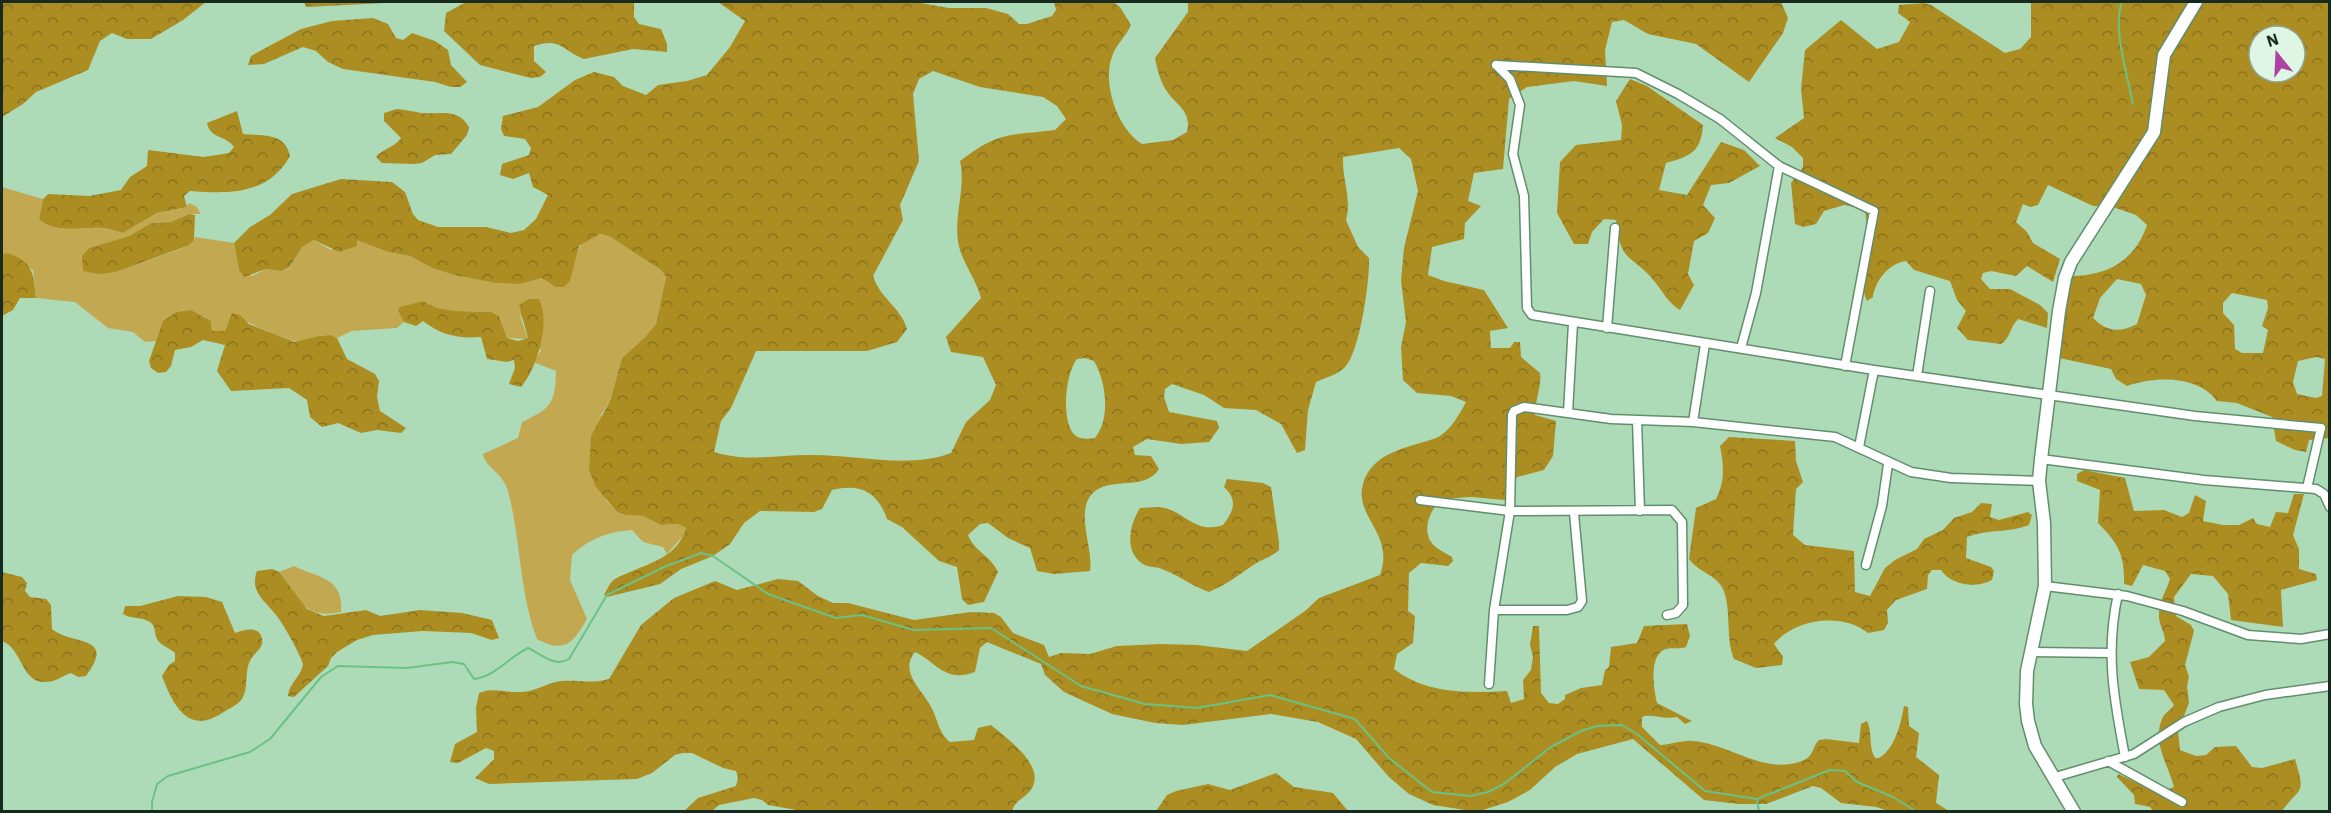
<svg xmlns="http://www.w3.org/2000/svg" width="2331" height="813" viewBox="0 0 2331 813" font-family="'IBM Plex Sans',sans-serif">
<defs>
<pattern id="forest-crowns" width="20" height="18" patternUnits="userSpaceOnUse" patternTransform="scale(1.5)"><rect width="20" height="18" fill="#ac8d22"/><path d="M2 6a3 3 0 1 1 6 0M12 15a3 3 0 1 1 6 0" fill="none" stroke="#8b731d"/></pattern>
</defs>
<rect width="100%" height="100%" fill="#addbb8"/>
<path fill="#c3a852" d="M2,187l41,12 -4,20c17,16 45,7 65,9 6,1 13,3 19,5l34,-20 30,-6 1,-4 8,3 5,8h-12l-18,8 -20,1 -22,13 -40,12 27,24 67,-24 11,-7 1,-4 39,6 5,27 13,6 14,-7 16,2 8,-3 12,-21 12,-7 17,10 25,-11 32,13 22,4 22,12 22,7 41,8 25,1 22,-6 13,9h9c16,-17 6,-61 45,-51l52,34 5,7 -10,47 -11,13 -23,21 -12,43 -9,14 5,85 11,12 8,3 18,1 18,9 17,-1 8,4 -2,7 -17,19 -4,-7 -20,-5 -11,-12c-24,2 -42,8 -60,25l-2,25 17,39c-14,24 -22,35 -50,20 -18,-48 -16,-99 -29,-148 -6,-20 -22,-22 -25,-37l35,-16 4,-16c30,-14 33,-19 34,-51l-23,-9 8,-11 -22,-38 9,26 -21,-1 -8,-22 -6,-4 -37,-1 -19,-3 -14,-7 -24,6 -1,4 6,11 -7,6 -45,3 -15,7c-15,-7 -26,2 -41,3 -8,1 -55,-22 -64,-27l-7,17h-13l-1,-10c-30,-19 -44,-11 -55,20l-11,1 -12,-10 -25,-4 -33,-26 -39,-4 -3,-28 -25,-17 -6,1z
M294,566c24,12 50,11 47,46 -36,8 -43,-13 -62,-40z"/>
<path fill="url(#forest-crowns)" fill-rule="evenodd" d="M2,2h204l-23,18 -32,19h-24l-15,-6 -12,8 -12,29 -52,22 -13,12 -21,13z
M304,2h102l-100,5z
M466,2h168v15l5,7 22,5 6,15v8l-34,-3 -49,10c-22,-9 -24,-22 -50,-13v15l12,11 -6,5 -9,1 -51,-13 -36,-34 2,-18z
M718,2h197l34,6h37l22,6 11,10h8l25,-8 4,-6 -2,-8h59l7,5 11,18c-5,11 -14,19 -18,29 -12,27 4,75 29,90l31,-4 14,-8c5,-22 -11,-26 -21,-42 -6,-10 -9,-21 -11,-32l33,-46v-10h593l7,16 -5,15 -34,49 -53,-38 -48,-10 -24,-14 -12,2 -7,28 2,36 -33,-5 -47,6 -18,12 -6,70 -29,4 -6,28 13,5 -16,17 -1,16 -32,8 -4,28 16,6 40,9 24,38 -18,3 1,17h19l4,-6h6l1,15 19,16c2,13 -5,26 -5,42l21,6 -3,35 -9,14 -27,7 -12,23 -34,-3 -30,2c-10,10 -20,31 -9,44 4,6 14,10 20,14l1,4 -5,5 -27,-3 -12,10 -1,38 7,5 -2,27 -16,11 -3,15c32,25 74,24 113,22l4,12 13,-4 -1,-19 8,-10 2,-13 -3,-12 3,-19h6l2,67 8,10 9,1 7,-5v-4l16,-7 21,-3 3,-15 4,-3 2,-20 26,-4 7,-17 43,-2 3,12 -4,11c-7,3 -18,-1 -24,4 -13,9 -8,39 -5,52l35,18 -7,3 -8,-7c-14,3 -27,-4 -35,0v10l18,18c11,0 21,-5 33,-4 38,3 75,37 113,18 8,-5 7,-14 13,-19l7,-1 33,4 2,-19 6,-3c6,13 1,25 8,37h4c16,-9 22,-35 25,-52l4,1 1,19 10,7 -3,24 23,18 -3,28 13,8h-60l-13,-4 -35,-4 -20,-15 -8,-2 -47,18h-27l-35,-4 -71,-61 -56,15 -22,13 -25,23 -22,12 -25,8h-18l-32,-5 -24,-11 -20,-17 -33,-38 -38,-17 -47,-8 -88,11 -28,-2 -43,-9 -48,-22 -19,-17 -4,-11 -54,-22 -7,6 -5,24c-31,11 -37,-9 -60,-20 -16,19 6,37 15,53 8,13 8,28 20,37l24,-2 4,-12 13,-3c15,13 58,42 39,66 -7,8 -15,10 -18,20h-210l-34,-6 -6,-5 -8,-2 -35,7 -7,6h-28l14,-13 38,-12 2,-8 -2,-7 -13,-3 -31,-15h-9l-8,2 -23,18 -15,6 -148,5 -14,-6 19,-19v-8l-8,-3 -28,15 -8,-1 5,-18 22,-12 -1,-24 3,-15c15,-6 26,0 42,-1 15,0 29,-11 41,-11 18,-1 30,3 47,-2l32,-54 33,-27 41,-17 22,9 41,-11 20,2 20,15 15,7h15l66,17 57,-8 23,1 7,4 12,16 31,12 5,12 12,-4 29,1 27,-8 43,-2 37,1 50,6 58,-40 14,-13 61,-23c15,-42 -26,-57 -17,-91 9,-32 44,-36 70,-45 15,-4 26,-24 33,-37l-15,-6 -34,-3 -14,-13 -2,-33 5,-25 -5,-42 3,-32 14,-57 -7,-32 -12,-11 -56,9c-1,23 9,41 3,63l12,27 11,11c1,22 -9,94 -24,109 -8,8 -20,11 -29,15l-8,28 -3,40 -8,3 -16,-29 -25,-14 -32,-2 -20,-13 -32,-11 -7,5 -1,8 5,15 48,9 2,7 -10,14 -28,2 -34,-5 -14,8 2,8 16,1 8,13c-14,22 -46,8 -64,22 -22,18 -1,57 -5,80l-36,3 -17,-3 -7,-23 -22,-10 -20,-15 -8,1 -12,11c6,16 23,21 30,37l-14,30 -16,3 -6,-6 -5,-32 -18,-6 -37,-34 -15,-8c-9,-27 -27,-36 -55,-29l-10,19 -8,3 -54,-1 -16,12 -14,21 -17,12 -32,13 -21,15 -53,13 -3,-2c3,-5 6,-13 11,-16 25,-14 62,-18 71,-51l-8,-4 -17,1 -18,-9 -18,-1 -8,-3 -21,-25 -7,-17 2,-34 19,-35 12,-43 23,-21 11,-13 10,-47 -5,-7 -52,-34 -9,-2 -21,12 -9,35 -6,6h-9l-13,-9 -22,6 -25,-1 -41,-8 -22,-7 -22,-12 -22,-4 -31,-12v6l-18,6 -25,-12 -12,7 -12,20 -8,4 -16,-2 -22,8 -5,-7 -5,-27 16,-16 20,-12 22,-21 49,-15 51,3 13,10 8,22 5,6 20,7h48l25,6 13,-3 12,-11 12,-24 -15,-8 -4,-14 -16,6 -13,-4 2,-11 27,-9 2,-7 -6,-9 -21,-3 -3,-7 2,-13 35,-9 37,-27 19,-8 20,5 9,9 23,9 12,-10 29,-4 20,-6 23,-28 15,-26zM933,71l47,16 63,10 14,9 9,13 -11,11c-48,6 -55,1 -95,31 6,27 -6,53 -2,80 3,21 18,37 23,57l-35,39 5,15 32,5 13,28 -6,15 -24,22 -15,31c-42,16 -93,2 -137,2 -37,-1 -64,8 -100,-3l7,-31 10,-13 25,-57h111l30,-9 10,-13c-7,-23 -26,-29 -34,-53l30,-56 -3,-15 19,-44 -6,-67 6,-15zM1085,358l9,3c12,20 17,58 1,77 -8,1 -17,2 -22,-5 -12,-16 -7,-61 4,-74z
M2031,2h298v436l-20,2 -3,12 -11,-2 -19,-9 -4,-24 -35,-14 -20,-2c-19,-26 -62,-25 -90,-15l-11,-7 -5,-10 -52,-11 9,-74 6,-8c35,-1 61,-16 73,-51l-11,-10 -26,-9h-17l-45,-21 -10,20 -8,2 -7,-3 -7,18 11,10 6,11 27,16 -7,23 -26,-16 -11,10 -25,-5 -8,2 -2,6 9,10h20l30,16 8,8 -1,15 -29,-9c-8,8 -8,20 -17,25l-33,-4 -11,-12 9,-17 -9,-11 -7,-19 -36,-11 -8,-9c-17,2 -31,20 -33,36l-6,4c-12,-25 6,-66 -3,-92l-20,-4 -20,6 -8,13 -13,3 -8,-3 -4,-41 12,-16v-9l-11,-11 -17,-9 29,-20 -3,-29 4,-39 36,-30 36,29 22,-7 11,-20 -12,-9 1,-8 25,-2 7,2 74,48 15,-4 11,-12zM2259,36h36v36h-36zM2117,279l24,5 5,11 -9,29c-17,9 -30,8 -44,-6l7,-20zM2232,293l35,7 1,8 -6,18 6,4 -5,23h-21l-7,-4 -1,-24 -11,-12v-10zM2316,357l9,2 -3,37 -6,2 -19,-4 -4,-12 5,-21z
M373,18l15,6 8,14 7,2 9,-7 23,8 13,9 3,15 16,17 -7,5h-9l-16,-5 -92,-13 -15,-7 -12,-11 -13,-4 -39,17 -16,1 3,-9 7,-4 43,-23 31,-8z
M1630,79l17,7 56,39c-2,27 -12,31 -37,38l-7,27 28,5 34,-53 23,8 16,16 -31,17 -18,2 -8,20 12,13 -7,15 -14,8 -6,33 6,11 -14,25c-13,-8 -16,-17 -25,-28 -23,-29 -34,-16 -39,-62l-12,-1 -12,13 -4,12h-14l-17,-31 3,-51 16,-17 45,-5 1,-15 -6,-24z
M397,109c8,1 16,2 24,4 18,2 37,-6 48,14l-2,8 -16,19 -16,1 -13,8 -8,1 -32,-1 -6,-6c7,-9 18,-9 25,-19l-17,-17v-8z
M237,111l6,23c20,2 42,-2 47,22 -22,39 -60,38 -100,35l-6,5 3,11 -30,6 -34,20c-6,-2 -13,-4 -19,-5 -20,-2 -48,7 -65,-9l4,-20 5,-5 41,2 32,-6 9,-13 17,-11 1,-16 56,7 25,-4 5,-6c-8,-12 -24,-8 -27,-24z
M189,214l6,1 -1,26 -7,5 -71,26 -17,2 -16,-3 -1,-15 7,-8 40,-12 22,-13 20,-1z
M8,253c26,10 25,19 28,45h-16l-7,12 -11,6v-62z
M529,299h10c12,23 -2,70 -18,88l-12,-3 6,-16 -1,-8 -7,2 -20,-3 -6,-22c-23,2 -40,-2 -58,-16l-7,5 -12,-4 -6,-11 1,-4 24,-6 14,7 19,3 36,1 7,4 8,22 11,3 10,-3 -9,-33z
M191,310l20,11 1,10h13l7,-18 8,2 9,9 45,18 24,-6 12,-1 7,3 10,21 28,15 4,7 -2,16 3,14 26,17 -5,5 -24,-3 -16,3 -23,-10 -16,4 -12,-10 -3,-17 -18,-12 -58,3 -14,-20 8,-26 -22,-5 -12,7 -16,3 -4,16 -5,6 -8,1 -7,-5 -2,-7 14,-40 13,-9z
M1729,437l66,4 1,20 7,21 -7,7 -3,46 12,10 49,6 1,41 15,4 15,-28 10,-8 22,-11 7,-10 19,-9 11,-12 18,-6 9,-9 11,1 -2,13 9,3 29,-8 4,3 -3,10c-20,8 -42,4 -62,12l-1,21 25,9 3,4 -2,9c-16,9 -41,5 -51,-10h-9l-4,5 -1,14 -31,11 -9,10 1,13 -4,7 -16,3c-26,-21 -74,-14 -94,11l9,13 -1,8 -26,3 -22,-9c-9,-22 -2,-49 -11,-70 -6,-14 -25,-17 -34,-30l7,-51 20,-9c9,-18 8,-33 4,-53z
M2084,470l41,8 9,33 30,-1 18,7 7,-4 6,-18 11,6 -3,20 20,4h16l14,-7 4,6 13,3 6,-15 12,1 6,-19h10l-11,41 6,14v20l17,5 1,6 -36,10 2,37 -52,-7 -3,-26 -15,-18 -22,-2 -17,23 2,19 15,9 3,6 -9,34 4,12 -2,9 2,17 -11,28 2,19 16,6 10,-1 9,-8 21,-1 16,21 10,1 33,-9c11,37 6,26 -13,52h-129l-3,-4 -15,-3 -1,-9 -17,-18 1,-3 40,19 16,-6c-6,-23 -22,-44 -12,-68 2,-6 9,-9 12,-14l-10,-15 -25,-1 -9,-27 19,-5 16,-16c0,-9 -6,-16 -6,-24 -1,-15 7,-25 11,-38l-5,-8 -22,-6 -11,21 -8,-2c1,-29 -6,-41 -26,-61l2,-33 -23,-9v-7z
M1227,479l36,4 8,4 8,55v8c-6,6 -13,8 -21,12 -17,11 -30,22 -49,30 -17,-6 -31,-17 -47,-23 -7,-3 -13,-1 -19,-5 -20,-13 -13,-40 -3,-56 8,0 17,-2 25,0 22,6 31,26 58,17 11,-14 15,-25 1,-38z
M272,569l7,3 28,37 17,7 42,-6 14,6 40,-6 42,3 30,7 7,18 -7,2 -21,-7 -48,-2 -50,4 -16,5 -20,12 -6,6 -3,8 -34,31 -6,-1c1,-13 13,-19 15,-32 -3,-10 -20,-41 -27,-49 -11,-14 -27,-24 -19,-44z
M2,572l20,5 5,6 -2,8 5,6 16,2 5,6 1,24c20,17 65,5 34,47l-8,1 -7,-4c-6,2 -12,6 -18,8 -33,8 -28,-31 -51,-40z
M178,596l28,1 16,5 13,31c9,-3 25,-8 27,6 2,9 -7,13 -11,20 -7,11 -2,29 -9,40 -5,7 -16,11 -23,16 -33,19 -47,-13 -57,-39l7,-11 6,-4v-8c-5,-5 -14,-7 -18,-14 -3,-6 -1,-13 -7,-17 -8,-5 -19,-3 -27,-8l2,-8h15z
M1276,773l18,14 39,6 15,18h-192l11,-16 9,-4 32,-7 22,6z"/>
<g fill="none" stroke-linecap="round" stroke-linejoin="round">
<path stroke="#6ac284" stroke-width="2" d="M2122,2c-10,25 6,75 11,102
M1757,799l2,13
M152,812v-10l5,-18 11,-8 82,-24 20,-13 51,-62 17,-11 69,2 45,-6 12,2 10,15c22,-3 35,-22 54,-31 13,6 27,20 41,11l38,-64 57,-28 37,-14 12,3 55,38 68,24 26,-3 52,15 77,-2 90,58 64,18 52,4 73,-13 85,24 34,39 43,34 39,4 17,-4 16,-8 47,-37 30,-16 16,-5 25,-1 15,9 68,57 52,8 73,-29 15,1 12,11 36,15 24,15"/>
<defs>
<path id="minor" d="M1496,65l14,14 10,26 -7,49 11,42 3,112 5,7 342,55 321,46 126,12 -14,60
M1496,65l140,8 42,21 42,25 59,47 95,45 -29,155
M1607,328l8,-100
M1741,348l15,-55 23,-127
M1917,376l13,-85
M1568,413l5,-90
M1637,420l3,91
M1693,422l12,-78
M1859,447l15,-77
M2041,459l163,21 112,9 8,5 6,13
M1420,500l90,11 162,-1 10,12 1,83 -7,8 -9,2
M1866,565l16,-59 6,-42
M2045,586l82,10 56,15 65,24 53,4 29,-5
M2118,594c-13,58 -4,106 7,163
M1494,610h73l11,-3 4,-6 -8,-88
M2031,652l79,1
M1489,684l5,-74 16,-99 2,-96 2,-4 10,-4 87,12 82,3 142,15 76,35 40,6 88,3
M2108,761l74,41
M2052,778l82,-24 50,-32 35,-15 46,-12 65,-9"/>
<path id="secondary" d="M2074,812l-39,-66 -7,-25 -2,-17 1,-33 18,-85 -1,-63 -5,-42 2,-22 18,-148 6,-33 6,-16 83,-130 10,-77 32,-53"/>
</defs>
<use href="#minor" stroke="#628e6d" stroke-width="11"/>
<use href="#secondary" stroke="#628e6d" stroke-width="15"/>
<use href="#minor" stroke="#fff" stroke-width="8"/>
<use href="#secondary" stroke="#fff" stroke-width="12"/>
</g>
<rect width="2331" height="813" fill="none" stroke="#182a1d" stroke-width="6"/>
<g transform="translate(2277 54) rotate(342)"><circle r="28" fill="#def6e3" stroke="#8fa494" stroke-width="1.5"/>
<path d="M0-4.5L10 22L0 15L-10 22Z" fill="#ad42a2"/>
<text y="-9" font-size="16" font-weight="bold" text-anchor="middle" fill="#182a1d">N</text>
</g>
</svg>
